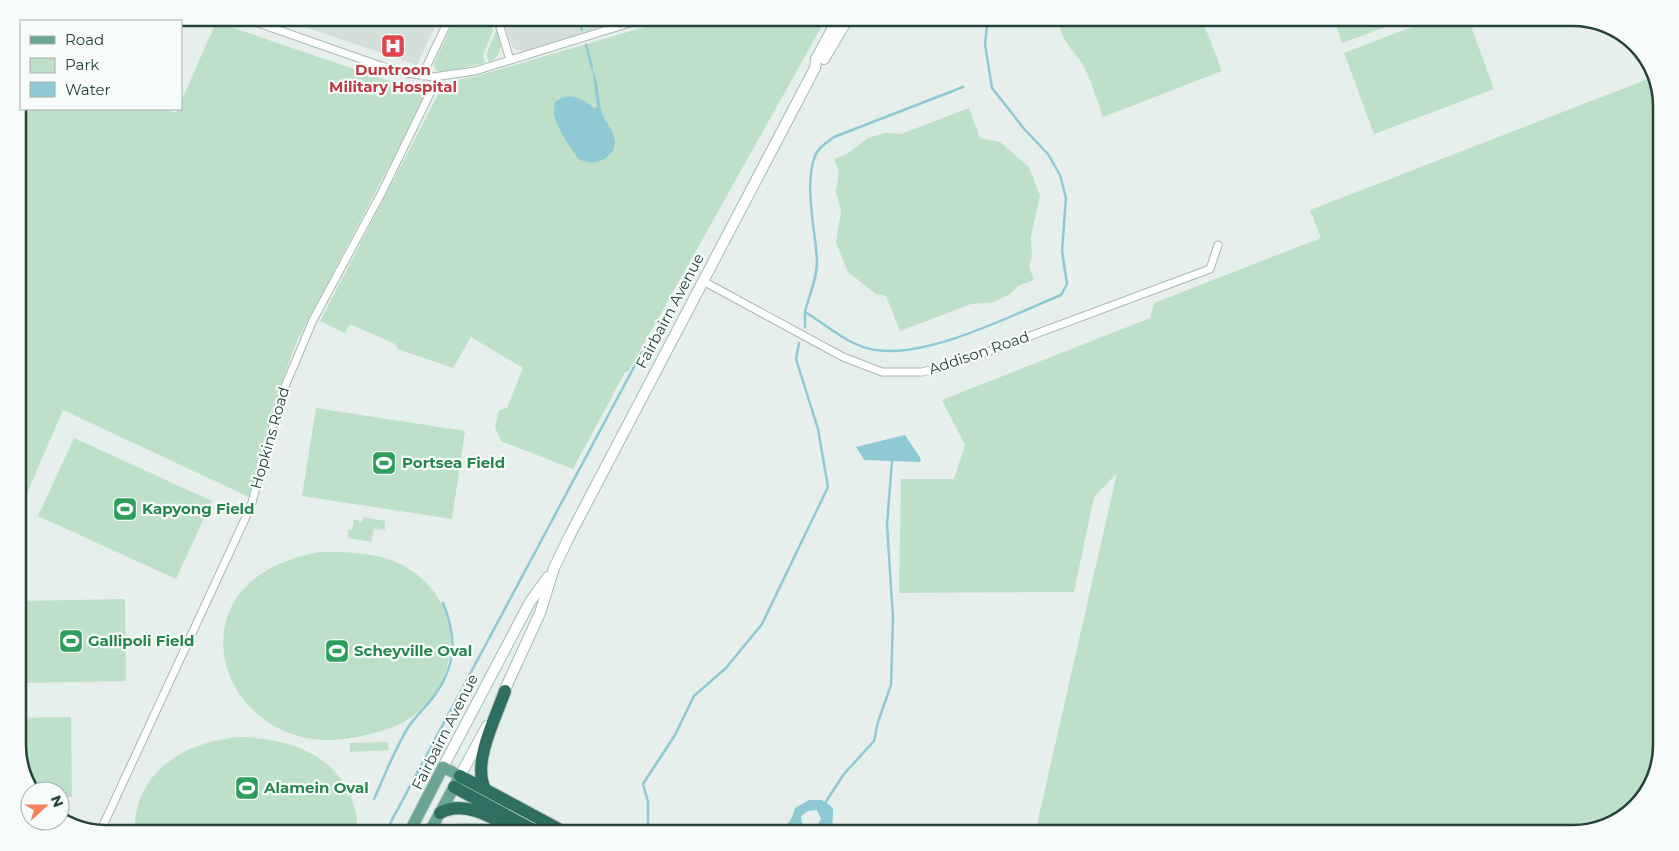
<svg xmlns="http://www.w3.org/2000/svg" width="1679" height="851" viewBox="0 0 1679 851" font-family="Montserrat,sans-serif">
<rect width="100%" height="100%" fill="#e6efeb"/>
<path fill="#d4dfda" d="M300,18h139l-22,47 -113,-38z
M503,18v-1l132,1 -111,33 -9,-2 -4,-4z
M458,822l25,1 21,10h-52z"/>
<path fill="#bfe0c8" d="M1333,17h78v1l-69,25z
M1438,17l30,1 26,71 -120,45 -30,-81z
M455,18h38l1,3 -3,2 2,8 -10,24 2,8 -44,9 -6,-3 -1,-5z
M675,18h144l3,8 -194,346h-3l-52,97 -72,-28 -6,-14 4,-17 8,-2 16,-40 -52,-31 -18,31 -55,-19 -3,-5 -45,-20 -5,9 -25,-12 124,-238 33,-7z
M1058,18h146l-1,4 19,49 -119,46c-5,-14 -14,-44 -22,-55 -12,-17 -20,-22 -23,-44z
M216,22l206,70 4,4 -130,247 -25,69 -22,85 -186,-87 -45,104v-413l3,-8v16h145l10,4 2,-4h3v-7z
M494,24c9,11 11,32 -5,38l-3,-7 10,-24z
M1653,77l8,24v644l-9,39 -30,35 -49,14h-538l82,-360 -23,24 -20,95 -175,1 2,-114h53l11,-34 -23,-45 208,-82 4,-15 167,-65 -11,-28z
M969,108l11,30 20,4 29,25 11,29 -9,41 1,19 -3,11 5,13 -16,6 -8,8 -16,8 -23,2 -71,27 -14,-35 -10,-2 -28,-22 -12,-29 5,-32 -5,-19 3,-21 -5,-12 13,-5 21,-16 17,-5 16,1z
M316,408l149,23 -13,88 -150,-23z
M74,438l138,63 -36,78 -138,-63z
M364,517l21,4v9l-11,-1 -3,13 -23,-4v-8h4l2,-11 8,3z
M320,552c25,0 55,0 78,11 79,37 65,146 -17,168 -21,6 -45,11 -67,8 -23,-2 -46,-14 -63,-31 -36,-37 -39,-95 3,-129 19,-15 43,-23 66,-27z
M125,599l1,82 -108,2v-82z
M71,717l1,80h-12v-6h-29l-13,-40v-33z
M241,737c62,2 115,28 117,96h-224c1,-62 50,-92 107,-96z
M388,742l1,8 -39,2v-9z"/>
<path fill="#8ec9d4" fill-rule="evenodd" d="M592,68c7,14 6,30 10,45 3,10 12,16 13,28 1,17 -21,26 -34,19 -6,-3 -23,-32 -25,-39 -3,-6 -2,-12 -1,-19 15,-11 27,-4 39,6l3,-1z
M905,435l16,24 -1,3 -56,-2 -8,-13z
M809,800h13l10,9 -1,16 -6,8h-54c15,-5 20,-10 24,-25zM817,810l4,9 -6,10 -6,4 -6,-5 -2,-12 7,-5z"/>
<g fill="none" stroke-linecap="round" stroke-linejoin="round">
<path stroke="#8ec9d4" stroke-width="2.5" d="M578,17l4,13
M586,45l6,23
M963,87l-129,50c-7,5 -16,11 -19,19 -11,28 0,74 2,103 1,17 -8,37 -12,53 22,13 45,35 71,38 53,8 136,-35 185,-55l6,-11 -5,-33 4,-53 -6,-23 -12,-21 -23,-24 -33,-42 -7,-44 3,-27
M805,327v-15
M374,799c11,-24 21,-51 35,-73 6,-9 15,-17 22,-26 25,-32 27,-60 12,-97
M385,833l257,-481
M648,833v-31l-5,-18 32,-49 19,-39 32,-28 36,-44 66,-137 -10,-58 -22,-70 3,-16
M825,833l6,-8 1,-16 -7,-6 19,-29 30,-33 4,-19 13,-37 2,-67 -6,-93 5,-64"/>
<defs>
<path id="street" d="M241,17l140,49 26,7 26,4 42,-6 174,-54
M497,17l13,43
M422,76l28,-59
M703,281l140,76 39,15h40l33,-8 255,-95 8,-24
M100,832l151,-326 25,-92 10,-30 27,-64 69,-128 56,-115"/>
<path id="secondary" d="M824,59l25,-42
M501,698l39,-85 14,-45 17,-35 244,-465 1,-9 23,-42
M443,767l87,-165 18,-25
M460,776l27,-50"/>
<path id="primary" d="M409,833l34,-66 17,9 -31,57"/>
<path id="highway" d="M460,776l106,57
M454,787l85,46
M484,787c-11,-26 12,-70 21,-96
M440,813c26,-15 58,8 80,20"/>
</defs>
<use href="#street" stroke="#a8b8b2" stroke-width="9"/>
<use href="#secondary" stroke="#a4bbb3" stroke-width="12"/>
<use href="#primary" stroke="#c2cac8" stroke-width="13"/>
<use href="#highway" stroke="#c2cac8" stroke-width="14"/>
<use href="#street" stroke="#fff" stroke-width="7"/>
<use href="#secondary" stroke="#fff" stroke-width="10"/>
<use href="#primary" stroke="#6aa596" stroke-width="11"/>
<use href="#highway" stroke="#2f6f62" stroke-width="12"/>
</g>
<defs>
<symbol id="hospital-square" viewBox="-11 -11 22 22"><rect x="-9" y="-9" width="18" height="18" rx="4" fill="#e0444e" stroke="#f7fbf9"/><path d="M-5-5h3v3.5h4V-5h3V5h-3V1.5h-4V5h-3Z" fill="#fff"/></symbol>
<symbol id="stadium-square" viewBox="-11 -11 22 22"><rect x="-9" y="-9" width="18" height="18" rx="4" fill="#2e9e5b" stroke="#f7fbf9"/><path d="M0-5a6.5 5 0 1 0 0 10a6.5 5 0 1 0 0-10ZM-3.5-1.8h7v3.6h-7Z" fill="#fff"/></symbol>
</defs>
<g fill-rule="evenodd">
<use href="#hospital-square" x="379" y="32" width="28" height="28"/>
<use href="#stadium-square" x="370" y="449" width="28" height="28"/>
<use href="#stadium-square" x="111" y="495" width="28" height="28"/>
<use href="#stadium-square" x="57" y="627" width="28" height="28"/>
<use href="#stadium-square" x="323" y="637" width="28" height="28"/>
<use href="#stadium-square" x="233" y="774" width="28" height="28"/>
</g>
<g text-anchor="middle" stroke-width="4.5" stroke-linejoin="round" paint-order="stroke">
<g font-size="15" font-weight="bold" fill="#be3a42" stroke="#f7fbf9">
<text x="393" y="75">Duntroon<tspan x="393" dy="17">Military Hospital</tspan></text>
</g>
<g font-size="15" fill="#24423a" stroke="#f7fbf9">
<text transform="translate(670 311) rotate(-62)" y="5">Fairbairn Avenue</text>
<text transform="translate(979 353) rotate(-19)" y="5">Addison Road</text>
<text transform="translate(270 438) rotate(-74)" y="5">Hopkins Road</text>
<text transform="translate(445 732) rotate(-63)" y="5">Fairbairn Avenue</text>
</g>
<g font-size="15" font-weight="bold" fill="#27864d" stroke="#f7fbf9" text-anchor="start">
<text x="402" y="468">Portsea Field</text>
<text x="142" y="514">Kapyong Field</text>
<text x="88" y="646">Gallipoli Field</text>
<text x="354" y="656">Scheyville Oval</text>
<text x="264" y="793">Alamein Oval</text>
</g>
</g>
<path d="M0 0H1679V851H0ZM106 26H1573A80 80 0 0 1 1653 106V745A80 80 0 0 1 1573 825H106A80 80 0 0 1 26 745V106A80 80 0 0 1 106 26Z" fill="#f7fbf9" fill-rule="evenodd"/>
<path fill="none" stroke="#24423a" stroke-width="2.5" d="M106 26H1573A80 80 0 0 1 1653 106V745A80 80 0 0 1 1573 825H106A80 80 0 0 1 26 745V106A80 80 0 0 1 106 26Z"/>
<rect x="20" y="20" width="162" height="90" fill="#f7fbf9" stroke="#a3b1ad"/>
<rect x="30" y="36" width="25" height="8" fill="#6aa596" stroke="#a3b1ad"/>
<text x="65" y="45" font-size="15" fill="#24423a">Road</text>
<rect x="30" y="58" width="25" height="15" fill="#bfe0c8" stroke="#a3b1ad"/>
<text x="65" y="70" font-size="15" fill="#24423a">Park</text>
<rect x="30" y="82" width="25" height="15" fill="#8ec9d4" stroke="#a3b1ad"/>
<text x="65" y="95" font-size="15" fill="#24423a">Water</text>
<g transform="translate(45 806) rotate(69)"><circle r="24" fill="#f7fbf9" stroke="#a3b1ad"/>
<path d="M0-4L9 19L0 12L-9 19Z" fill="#f4845f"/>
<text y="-8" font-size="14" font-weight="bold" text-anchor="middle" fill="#24423a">N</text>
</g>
</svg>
